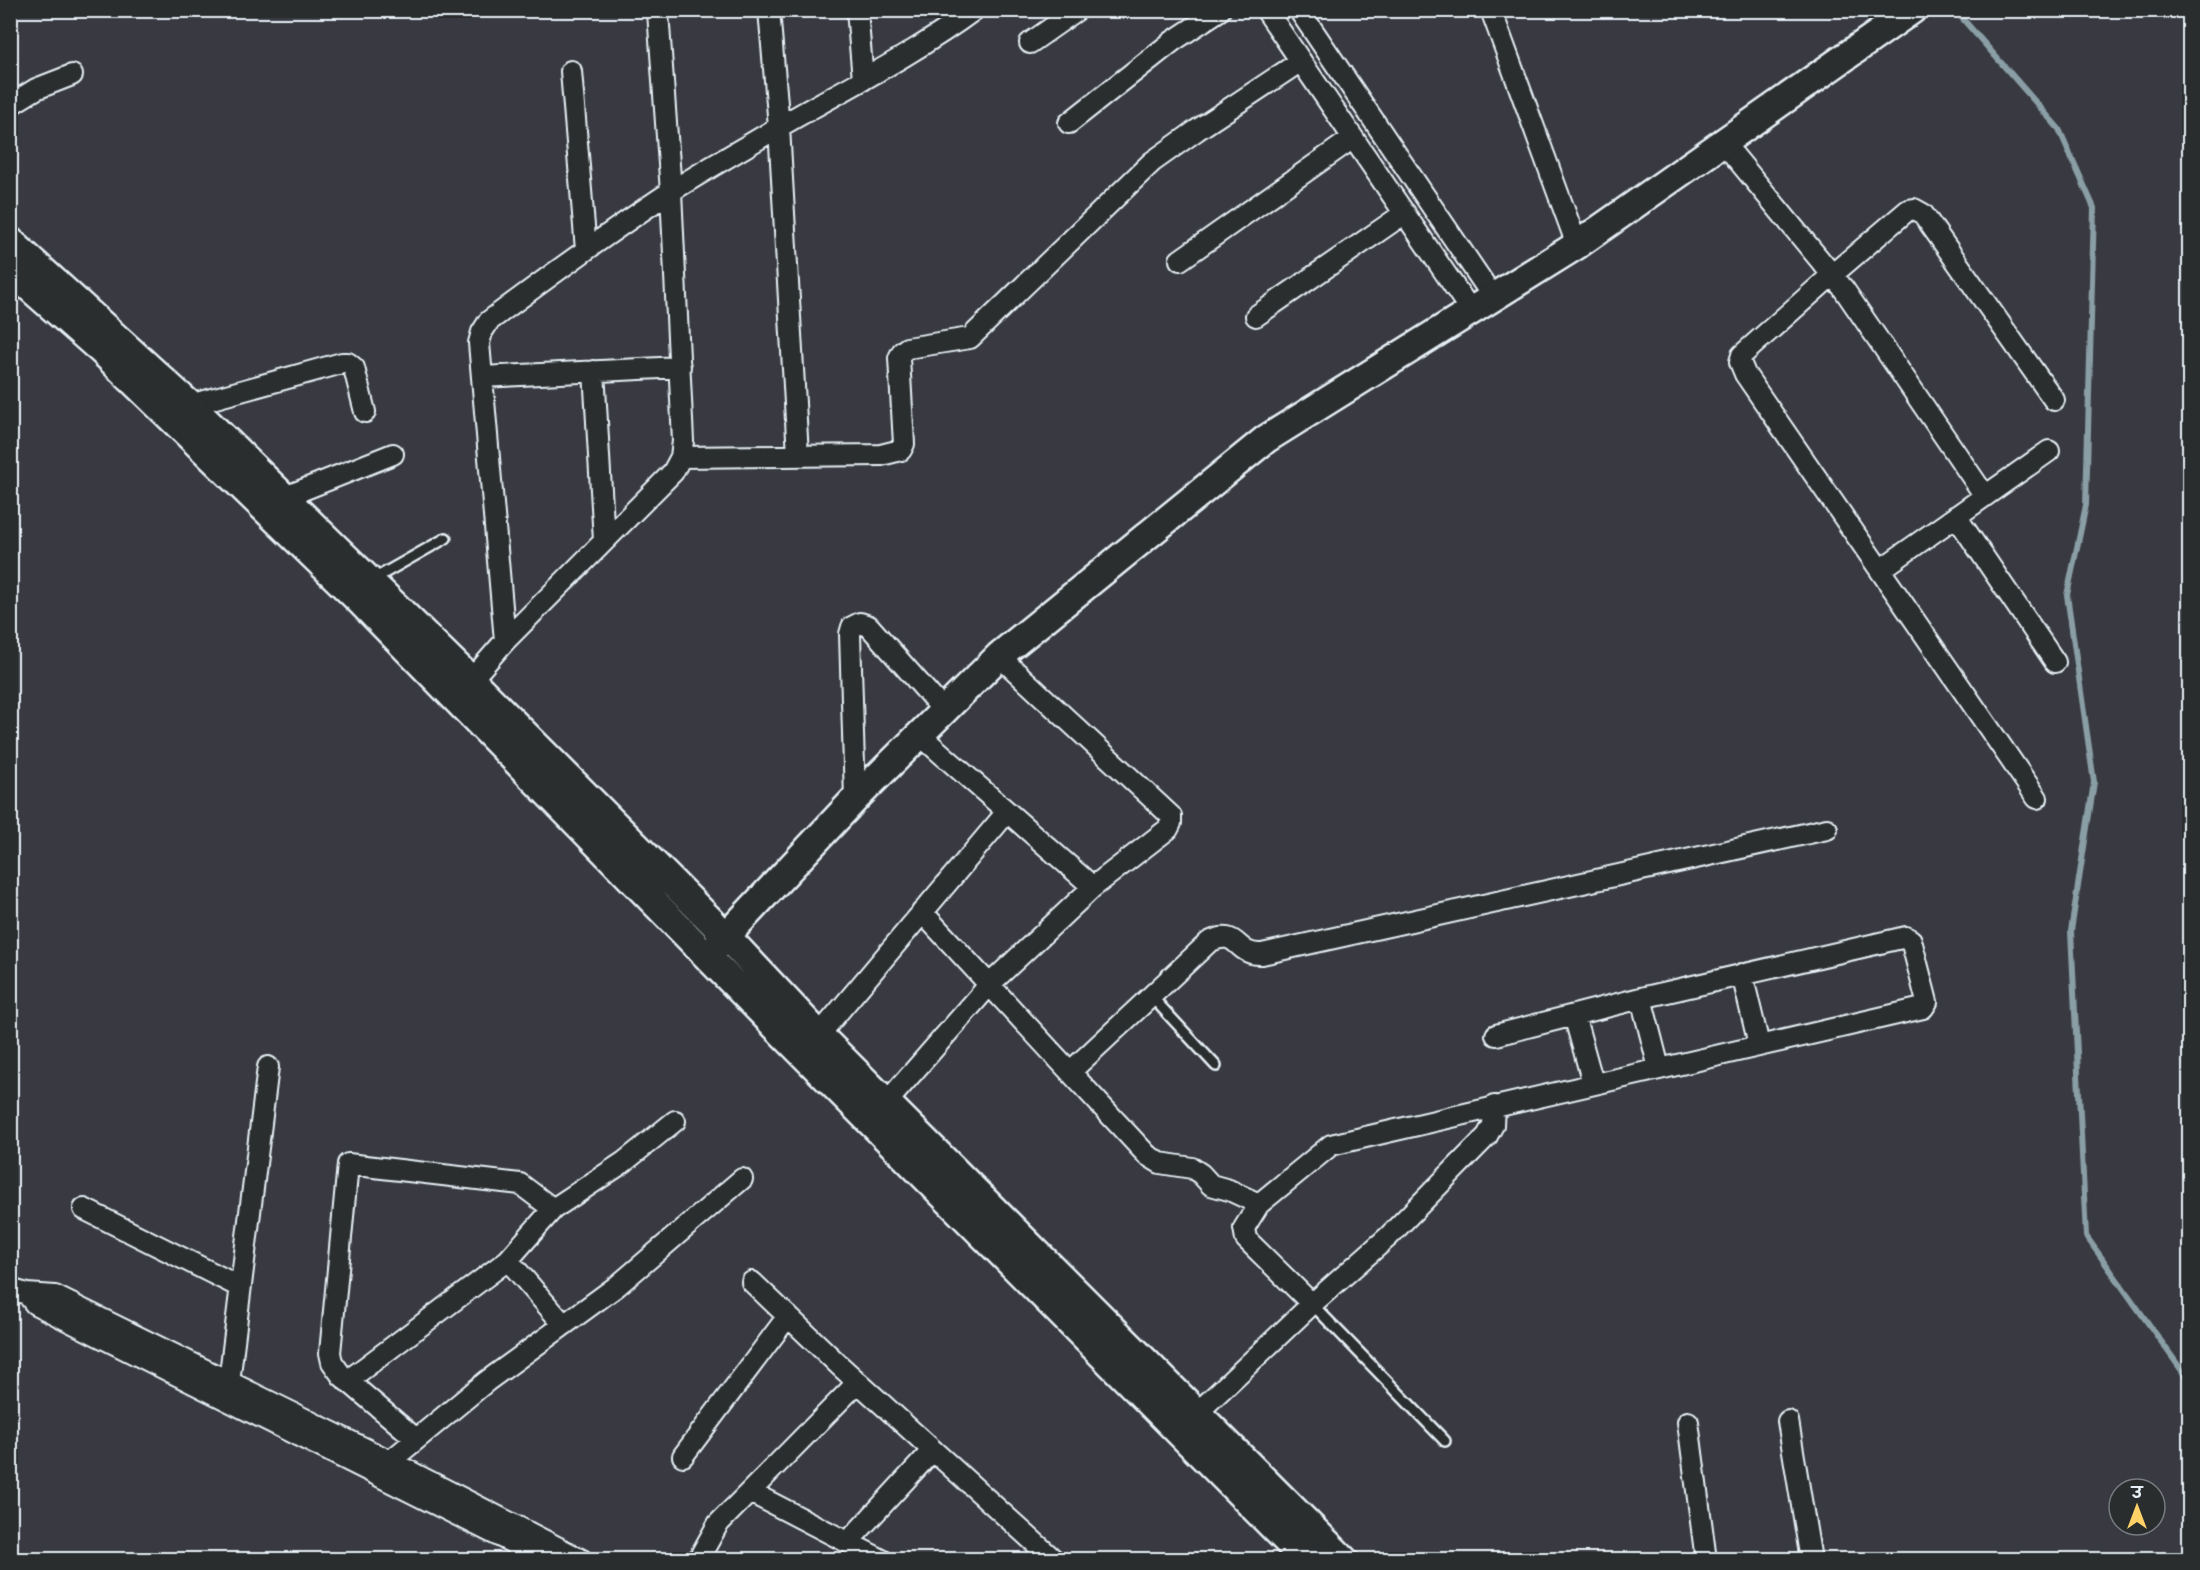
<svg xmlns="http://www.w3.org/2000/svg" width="2200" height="1570" viewBox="0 0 2200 1570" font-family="'Architects Daughter','Playpen Sans Deva',sans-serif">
<rect width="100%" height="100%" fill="#393a41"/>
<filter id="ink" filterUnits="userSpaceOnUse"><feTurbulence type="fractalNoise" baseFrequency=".0167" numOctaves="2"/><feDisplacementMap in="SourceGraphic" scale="12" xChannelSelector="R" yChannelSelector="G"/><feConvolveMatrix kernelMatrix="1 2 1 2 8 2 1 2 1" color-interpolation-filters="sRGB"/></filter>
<g filter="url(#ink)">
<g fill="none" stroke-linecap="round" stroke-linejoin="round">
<path stroke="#8a9ea6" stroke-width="6" d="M1955,10l104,119 35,79 -8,297 -19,90 27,187 -23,149 15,305 104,146"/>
<defs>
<path id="lane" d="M372,580l74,-42
M1151,996l65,70
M1312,1304l133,137
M511,1541l2,19"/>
<path id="street" d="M769,10l10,117 19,328
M857,10l6,70
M1266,10l205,301
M1299,10l194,287
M1491,10l86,235
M1030,43l47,-33
M571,71l15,179
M10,105l26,-16 36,-14
M1069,123l104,-82 47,-31
M1723,142l120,146 142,208
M1180,260l173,-122
M1256,316l149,-103
M594,371l10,170
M482,377l198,-10
M190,405l152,-42h6l6,5 11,44
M681,457l200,-2 20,-5 3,-6 -5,-86 3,-6 5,-4 63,-10 182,-176 45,-32 104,-69
M285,497l108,-43
M1956,516l99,146
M1880,570l169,-119
M505,641l-26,-298 3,-11 7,-11c59,-44 119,-88 181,-129 32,-20 65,-39 97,-58 69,-41 142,-76 207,-124
M471,680l34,-39 168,-169 8,-15 2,-16 -12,-249 -13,-180
M920,735l173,152
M2037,798l-292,-424 -5,-12 2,-7 90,-80 76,-65 6,-1 9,5 131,186
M855,799l-5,-165 2,-7 8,-4 9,3 75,85
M922,912l225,243 13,8 32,5 9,6 10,11 18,5 30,14
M1742,974l17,71
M1641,998l18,70
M1574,1015l19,68
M819,1035l188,-223
M1070,1072l139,-130c31,-15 25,14 53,12l565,-125
M887,1102l103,-118 103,-97 75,-58 3,-6v-7l-172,-160
M84,1209l156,78
M508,1260l56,65
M752,1282l87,83 215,195
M10,1289l17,5 28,2 323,159 204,105
M27,1294l8,10 512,256
M1312,1304l-66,-65 -2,-11 15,-24 72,-59 592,-137 4,-6 -16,-62 -5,-3 -265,61 -145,37
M347,1381l161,-121 45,-51 71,-47 51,-41
M229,1382l39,-315
M1197,1413l115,-109 76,-67 99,-101 6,-11 1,-19
M1788,1421l23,139
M1688,1422l18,138
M416,1439l-74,-63 -10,-14 -2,-9 18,-189 172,20 33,25
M683,1456l105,-140
M389,1462l98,-81 130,-95 125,-107
M750,1492l132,68
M848,1542l85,-92
M698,1560l20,-36 140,-142"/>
<path id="secondary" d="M10,241l180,164 281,275 255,256 93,99 525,525
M10,270l92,81 258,250 421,431 525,528
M714,949l141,-150 144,-143 267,-217 311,-194 335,-235"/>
</defs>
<use href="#lane" stroke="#e8f1f8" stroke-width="14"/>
<use href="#street" stroke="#e8f1f8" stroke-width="24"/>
<use href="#secondary" stroke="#e8f1f8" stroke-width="32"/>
<use href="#lane" stroke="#2a2d2e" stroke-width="9"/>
<use href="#street" stroke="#2a2d2e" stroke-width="20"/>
<use href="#secondary" stroke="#2a2d2e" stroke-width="27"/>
</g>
</g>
<rect width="2200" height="1570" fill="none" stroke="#2a2d2e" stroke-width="36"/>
<rect x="18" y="18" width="2164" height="1534" fill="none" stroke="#e8f1f8" stroke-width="2" filter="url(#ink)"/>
<g transform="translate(2137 1507)"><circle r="28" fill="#2a2d2e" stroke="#767b7f" stroke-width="1.5"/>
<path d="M0-4.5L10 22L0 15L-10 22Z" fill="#ffd166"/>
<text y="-9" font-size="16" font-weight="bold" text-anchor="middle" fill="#e8f1f8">उ</text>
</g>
</svg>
